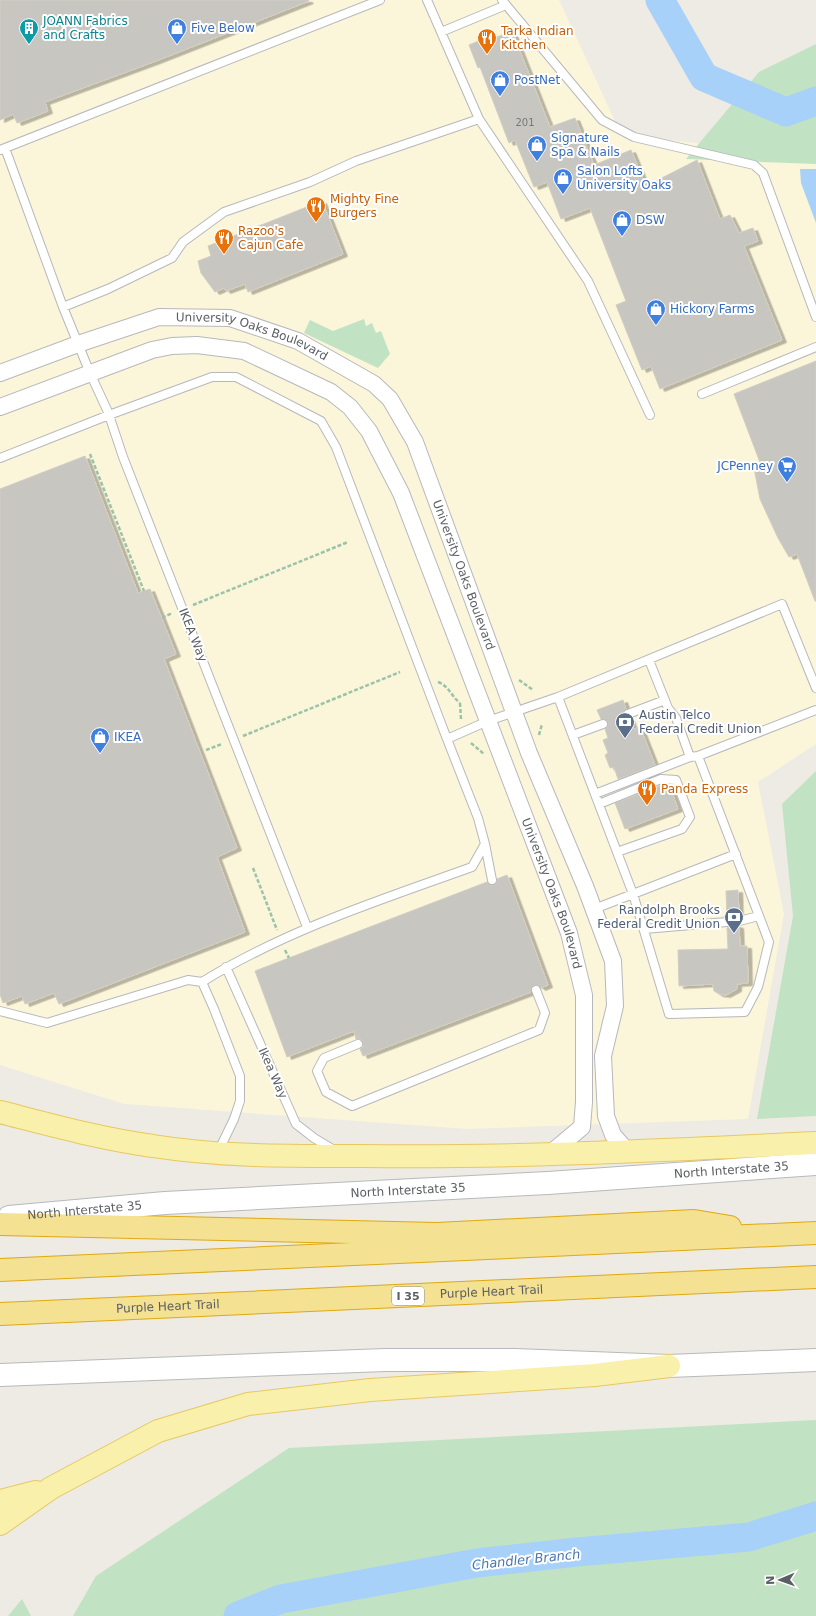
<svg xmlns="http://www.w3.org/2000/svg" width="816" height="1616" viewBox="0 0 816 1616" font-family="'DejaVu Sans',sans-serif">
<defs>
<filter id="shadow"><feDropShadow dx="4.5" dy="2.5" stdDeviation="0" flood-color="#0004"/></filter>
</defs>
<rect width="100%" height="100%" fill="#edebe3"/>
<path fill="#fbf5da" d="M0,0h559l62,134 195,24v586l-58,38 26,132 -36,205 -281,10 -343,-25 -124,-39z"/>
<path fill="#c1e3c3" d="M816,44v120l-130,-5 73,-87z
M364,319l2,7 6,-3 4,10 5,-2 9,23 -12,14 -74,-35 6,-13 23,11z
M816,771v345l-59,3 36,-203 -11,-112z
M816,1420v196h-743l23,-40 193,-128z
M22,1599l9,17h-23z"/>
<path fill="#a7d1f8" d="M800,169h16v54l-15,-40z"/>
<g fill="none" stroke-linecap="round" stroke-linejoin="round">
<path stroke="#a7d1f8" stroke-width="29" d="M660,0l44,77 82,35 30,-11
M238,1616l43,-17 196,-36 100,-11 172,-15 67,-21"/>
</g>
<path fill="#c8c6c0" stroke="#d1cdc2" filter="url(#shadow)" d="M0,0h308l1,1 -153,60 -111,41 3,9 -31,12 -4,-9 -13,6z
M512,31l38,96 25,-9 19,47 37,-15 15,36 51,-26 23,59 10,-4 9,18 14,-5 5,13 -14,5 38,94 -122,49 -9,-23 -9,4 -26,-65 10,-4 -36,-93 -29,11 -14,-37 -13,5 -19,-47 -6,3 -29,-76 -2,1 -9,-23 21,-9 2,3z
M322,201l21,53 -95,38 -3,-8 -19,7 -2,-3 -9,4 -14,-19 -3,-12 13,-5 -3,-10z
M816,361v240h-1l-18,-47 -8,3 -11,-19 -18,-39 -6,-31 7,-3 -27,-71z
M85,456l53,137 12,-4 26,65 -12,5 73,189 -20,9 28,75 -186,72 -5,-11 -29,11 -3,-8 -19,7 -3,-9v-505z
M623,700l3,9 -3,4v3l4,3h3l4,10 6,-2 15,38 -37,14 -4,-12 -4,1 -5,-13 3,-2 -5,-13 5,-2 -3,-9 2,-2 1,-5 -4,-3h-3l-4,-9z
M662,785h7l9,24 -53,20 -10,-26z
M507,875l41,110 -7,3 -2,-2 -5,-1 -2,2 -1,5 -168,64 -3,-7 3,-2v-5l-2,-3h-5l-2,-8 -67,26 -32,-86 232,-89 3,3h3l4,-3v-3z
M738,890l1,25 -4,2 -1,5 1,3 4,1 1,20h7l1,37 -11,1v5l-11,6 -7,-1 -5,-3 -1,-7 -34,2 -1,-36 50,-1 -1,-21 3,-2 2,-4 -1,-3 -4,-2 -1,-26z"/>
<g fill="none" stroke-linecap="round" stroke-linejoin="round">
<defs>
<path id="lane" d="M502,0l100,120 32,17 120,28 9,8 53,144
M441,32l65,-27
M479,119l109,162 62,134
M5,148l58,159 27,66 18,39 15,45 184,470
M0,150l380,-150
M63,307l45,-18 64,-31 11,-16 41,-30 86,-30 46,-21 123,-42 -52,-119
M702,394l114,-47
M0,458l109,-43 103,-38h24l85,44 15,26 111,292
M649,660l19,48 8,10 14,39
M558,697l224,-93 34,84
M628,714l37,-14
M573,735l30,-11
M595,794l95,-37 8,-1
M599,804l62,-25 15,1 14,37 -8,12 -65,23
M485,844l7,36
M594,909l39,-15 36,120 76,-2 13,-25 11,-45 -71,-186 118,-46
M739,921l20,-5
M644,929l83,-7
M226,967l70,157 18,14 20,12
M202,982l12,27 26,67v25l-6,18 -16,33
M0,1011l47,12 141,-43 14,2c84,-52 178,-82 270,-115l13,-23 -7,-26 -31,-79 41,-18 70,-24 75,197 103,-40
M358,1044l-34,14 -7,13 9,21 26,14 187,-76 6,-17 -9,-23"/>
<g id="street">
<path id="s1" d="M0,373l78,-29 81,-27 71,1 68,23 76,43 16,15 25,43 114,311 56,133 28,75 2,45 -12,50 3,60 7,19 15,17"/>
<path id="s2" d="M0,407l152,-57 20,-4 25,-1 47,6 87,41 19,15 19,24 32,62 168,440 15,62v107l-2,25 -31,26"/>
</g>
<g id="secondary">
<path id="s3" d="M9,1217l156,-14 383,-20 268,-19"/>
<path d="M0,1375l385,-15h130l154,6 147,-6"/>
</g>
<path id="primary" d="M0,1112c51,13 101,27 153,34 69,11 140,10 210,10 151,2 302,-6 453,-13
M0,1501l36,-9
M0,1524l51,-36 107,-57 90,-27 122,-14 225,-15 74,-9"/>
<g id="highway">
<path d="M0,1224l437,10 257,-13 36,6"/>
<path d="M0,1270l816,-37"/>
<path id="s4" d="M0,1314l816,-37"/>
</g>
</defs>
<use href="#lane" stroke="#b6b8bc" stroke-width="10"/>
<use href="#street" stroke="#b6b8bc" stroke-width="18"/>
<use href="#secondary" stroke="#b7b9be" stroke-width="24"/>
<use href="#primary" stroke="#e7c862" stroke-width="24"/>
<use href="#highway" stroke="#dfa911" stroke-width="24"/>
<path stroke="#9bc3a9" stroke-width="2.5" stroke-dasharray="4 2" stroke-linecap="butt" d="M90,454l54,137
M193,605l155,-63
M162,618l10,-5
M519,680l14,10
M438,682c11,4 13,14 22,21
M460,703l1,16
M539,735l3,-11
M243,736l157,-64
M471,743l13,11
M206,750l16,-6
M253,868l24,62
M285,950l4,8"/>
<use href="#lane" stroke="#fff" stroke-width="8"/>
<use href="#street" stroke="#fff" stroke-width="16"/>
<use href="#secondary" stroke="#fff" stroke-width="22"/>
<use href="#primary" stroke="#f9f0ac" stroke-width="22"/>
<use href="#highway" stroke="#f5e192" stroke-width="22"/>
</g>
<defs>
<symbol id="building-pin" viewBox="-11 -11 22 30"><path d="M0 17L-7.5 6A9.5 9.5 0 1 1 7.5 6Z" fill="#0f9aa8" stroke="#fff"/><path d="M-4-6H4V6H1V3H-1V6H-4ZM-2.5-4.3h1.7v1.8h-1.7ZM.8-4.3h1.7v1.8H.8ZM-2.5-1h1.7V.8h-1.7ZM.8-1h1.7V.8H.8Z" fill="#fff"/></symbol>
<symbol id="shop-pin" viewBox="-11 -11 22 30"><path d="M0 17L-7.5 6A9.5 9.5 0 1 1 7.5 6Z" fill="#3f7fe0" stroke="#fff"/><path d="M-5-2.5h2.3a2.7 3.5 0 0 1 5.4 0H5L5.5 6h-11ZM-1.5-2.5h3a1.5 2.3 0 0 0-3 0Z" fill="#fff"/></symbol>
<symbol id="restaurant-pin" viewBox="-11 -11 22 30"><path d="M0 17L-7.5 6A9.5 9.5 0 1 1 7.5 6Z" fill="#e8710a" stroke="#fff"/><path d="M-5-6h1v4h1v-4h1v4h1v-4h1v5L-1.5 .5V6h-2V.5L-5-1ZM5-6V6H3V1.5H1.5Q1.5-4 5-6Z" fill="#fff"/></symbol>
<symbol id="supermarket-pin" viewBox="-11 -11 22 30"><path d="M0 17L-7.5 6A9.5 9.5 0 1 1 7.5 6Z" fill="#3f7fe0" stroke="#fff"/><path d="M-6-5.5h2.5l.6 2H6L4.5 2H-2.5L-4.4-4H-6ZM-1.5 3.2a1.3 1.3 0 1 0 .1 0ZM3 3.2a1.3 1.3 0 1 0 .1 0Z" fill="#fff"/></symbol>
<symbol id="bank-pin" viewBox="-11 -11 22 30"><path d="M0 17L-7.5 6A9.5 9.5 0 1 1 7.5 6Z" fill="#5c6f8a" stroke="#fff"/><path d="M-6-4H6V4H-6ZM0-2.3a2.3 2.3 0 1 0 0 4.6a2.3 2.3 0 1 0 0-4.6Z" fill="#fff"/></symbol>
</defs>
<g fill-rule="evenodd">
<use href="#building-pin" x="18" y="17" width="22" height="30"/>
<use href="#shop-pin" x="166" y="17" width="22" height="30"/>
<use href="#restaurant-pin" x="476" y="27" width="22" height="30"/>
<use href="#shop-pin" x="489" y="69" width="22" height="30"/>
<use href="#shop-pin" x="526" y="134" width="22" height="30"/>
<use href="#shop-pin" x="552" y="167" width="22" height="30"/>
<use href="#restaurant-pin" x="305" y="195" width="22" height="30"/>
<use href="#shop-pin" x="611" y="209" width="22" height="30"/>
<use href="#restaurant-pin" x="213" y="227" width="22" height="30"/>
<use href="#shop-pin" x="645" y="298" width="22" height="30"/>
<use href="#supermarket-pin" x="776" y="455" width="22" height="30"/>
<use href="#bank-pin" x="614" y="711" width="22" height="30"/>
<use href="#shop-pin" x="89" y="726" width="22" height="30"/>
<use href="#restaurant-pin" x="636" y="778" width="22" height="30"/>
<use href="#bank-pin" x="723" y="906" width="22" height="30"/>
</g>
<g text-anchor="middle" stroke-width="4" stroke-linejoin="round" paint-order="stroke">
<g font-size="10" fill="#76787a">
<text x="525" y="126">201</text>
</g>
<rect fill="#fff" stroke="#8c8e92" stroke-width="1" x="392" y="1287" width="32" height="18" rx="3"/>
<g font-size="11" font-weight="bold" fill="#5b5e63">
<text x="408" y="1300">I 35</text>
</g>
<g font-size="12" fill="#0d838f" stroke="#fff" text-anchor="start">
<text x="43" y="25">JOANN Fabrics<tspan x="43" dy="14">and Crafts</tspan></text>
</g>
<g font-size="12" fill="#366cbe" stroke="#fff" text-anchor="start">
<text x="191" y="32">Five Below</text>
<text x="514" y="84">PostNet</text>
<text x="551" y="142">Signature<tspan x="551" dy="14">Spa &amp; Nails</tspan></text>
<text x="577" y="175">Salon Lofts<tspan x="577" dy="14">University Oaks</tspan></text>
<text x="636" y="224">DSW</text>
<text x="670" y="313">Hickory Farms</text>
<text x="773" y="470" text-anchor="end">JCPenney</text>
<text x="114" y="741">IKEA</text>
</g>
<g font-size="12" fill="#c56008" stroke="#fff" text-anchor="start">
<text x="501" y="35">Tarka Indian<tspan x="501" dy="14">Kitchen</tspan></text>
<text x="330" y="203">Mighty Fine<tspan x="330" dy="14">Burgers</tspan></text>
<text x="238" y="235">Razoo's<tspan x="238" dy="14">Cajun Cafe</tspan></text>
<text x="661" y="793">Panda Express</text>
</g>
<g font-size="12" fill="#5b5e63" stroke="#fff">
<text dy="4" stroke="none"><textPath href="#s1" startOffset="265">University Oaks Boulevard</textPath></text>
<text dy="4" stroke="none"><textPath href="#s1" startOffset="612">University Oaks Boulevard</textPath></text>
<text transform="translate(193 635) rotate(68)" y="4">IKEA Way</text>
<text dy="4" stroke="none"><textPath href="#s2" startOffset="904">University Oaks Boulevard</textPath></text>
<text transform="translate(273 1073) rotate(66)" y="4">Ikea Way</text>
<text dy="4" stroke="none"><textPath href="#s3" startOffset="724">North Interstate 35</textPath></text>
<text dy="4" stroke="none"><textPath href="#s3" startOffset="400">North Interstate 35</textPath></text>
<text dy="4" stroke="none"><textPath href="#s3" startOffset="76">North Interstate 35</textPath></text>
<text dy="4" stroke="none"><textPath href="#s4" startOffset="492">Purple Heart Trail</textPath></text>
<text dy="4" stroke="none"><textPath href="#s4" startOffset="168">Purple Heart Trail</textPath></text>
</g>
<g font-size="12" fill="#4e5e75" stroke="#fff" text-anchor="start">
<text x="639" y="719">Austin Telco<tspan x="639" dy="14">Federal Credit Union</tspan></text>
<text x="720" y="914" text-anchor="end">Randolph Brooks<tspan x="720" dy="14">Federal Credit Union</tspan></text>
</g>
<g font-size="13" font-style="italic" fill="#4977b2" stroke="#fff">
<text transform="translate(526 1559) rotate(-6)" y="5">Chandler Branch</text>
</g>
</g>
<g transform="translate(780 1580) rotate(268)" stroke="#ffffff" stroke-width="3" paint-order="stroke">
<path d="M0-3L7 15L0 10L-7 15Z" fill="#5b5e63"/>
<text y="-6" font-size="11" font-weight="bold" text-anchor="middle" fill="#5b5e63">N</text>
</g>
</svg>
